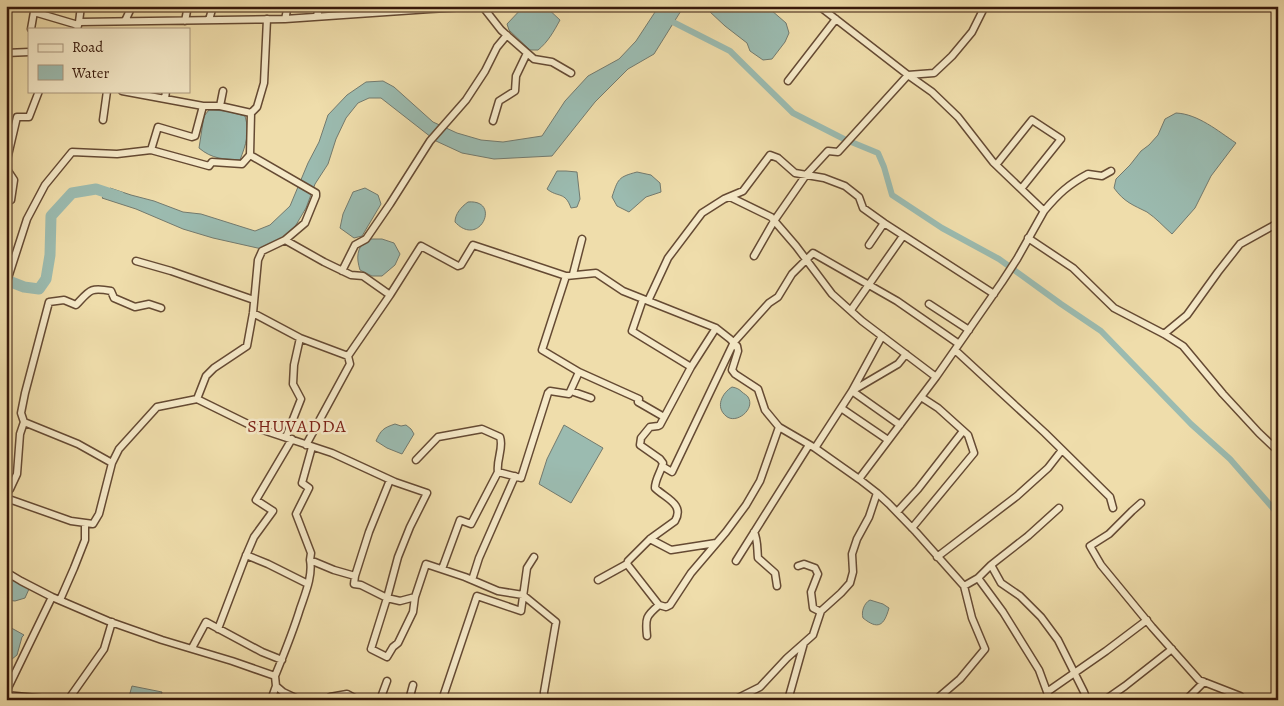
<svg xmlns="http://www.w3.org/2000/svg" width="1284" height="706" viewBox="0 0 1284 706" font-family="Alegreya,serif">
<rect width="100%" height="100%" fill="#efddab"/>
<filter id="stains"><feTurbulence type="fractalNoise" baseFrequency=".004" numOctaves="4"/><feColorMatrix values="0 0 0 0 .2 0 0 0 0 .09 0 0 0 0 .02 0 0 0 .5 -.17"/></filter>
<radialGradient id="worn" r=".72"><stop offset=".6" stop-color="#630" stop-opacity="0"/><stop offset="1" stop-color="#630" stop-opacity=".3"/></radialGradient>
<path fill="#9bbbb0" stroke="#737a6e" d="M524,6h21l15,14c-6,11 -12,22 -22,30h-8l-21,-20 -2,-6z
M659,6h25l-30,48 -26,15 -33,33 -43,54 -58,3 -32,-6 -26,-12 -55,-43h-12l-11,5 -12,15 -10,21 -8,25 -13,20 -9,24 -13,22 -13,11 -18,8 -49,-11 -30,-9 -47,-20 -34,-11 8,-10 21,7 23,6 29,11 18,2 54,17 15,-6 20,-19 18,-43 11,-21 9,-27 19,-20 19,-13 17,-1 11,6 39,35 24,11 24,7 22,2 39,-6 23,-35 23,-25 31,-17 17,-18z
M710,6h60l1,4 15,13 3,10 -4,9 -13,17 -9,1 -13,-9 -3,-8 -22,-17 -16,-15z
M209,110l18,1 18,5c5,17 1,28 -5,44 -17,-1 -28,-1 -41,-12l5,-32z
M1176,113c22,1 42,18 60,30l-25,33 -16,32 -23,26c-8,-7 -16,-16 -25,-22 -14,-7 -23,-10 -33,-24l2,-9 14,-14 11,-14 8,-6 9,-10 7,-16z
M557,171h9l11,1 3,27 -3,8 -6,1c-6,-17 -13,-10 -24,-19z
M637,172l14,3 9,8 1,9 -15,5 -17,15 -12,-6 -5,-9c6,-18 6,-20 25,-25z
M365,188l13,7 3,9 -19,32 -8,2 -14,-10 3,-14 10,-22z
M468,202c34,-3 12,47 -13,20 0,-8 6,-15 13,-20z
M366,239h16l12,4 6,11 -5,11 -13,11h-10l-12,-6c-4,-13 -3,-21 6,-31z
M732,387c5,1 7,2 10,5 2,2 5,3 6,5 8,12 -12,28 -22,19 -11,-9 -4,-23 6,-29z
M395,424l6,2 5,-1 5,4 3,5 -12,20 -15,-6 -11,-7c5,-11 7,-13 19,-17z
M564,425l39,23 -32,55 -32,-19 8,-25z
M6,574l23,15 -4,9 -10,3 -9,-1z
M870,600l13,4 6,4c-5,18 -11,22 -26,10 -2,-6 1,-15 7,-18z
M6,625l18,10 -2,2 -5,18 -11,9z
M132,686l30,6 -2,8h-32z"/>
<g fill="none" stroke-linecap="round" stroke-linejoin="round">
<path stroke="#9bbbb0" stroke-width="6" d="M669,20l61,31 63,62 51,26 34,14 6,14 8,28 50,33 57,31 62,45 40,27 90,93 39,35 48,55"/>
<path stroke="#9bbbb0" stroke-width="11" d="M6,280l18,7 15,2 7,-10 4,-24 1,-39 21,-23 24,-4 24,8"/>
<defs>
<path id="street" d="M72,6l9,3
M483,7l18,23 33,29 18,3 19,11
M34,12l44,13
M317,16l2,-10
M285,19l3,-13
M209,20l4,-14
M125,21l7,-15
M185,21l3,-15
M79,22l2,-16
M31,29l4,-23
M77,29l2,-7 206,-3 145,-10 53,-3
M6,53l23,-1
M788,81l48,-62
M122,91l81,15
M165,99l1,-8
M220,106l3,-15
M103,120l4,-29
M493,121l6,-20 16,-10 1,-15 11,-23
M151,150l7,-23 34,10 3,-1 8,-30h17l31,7
M6,164l11,-47h12l10,-26
M996,165l36,-45 29,19 -40,50
M6,168l8,12 -3,20
M730,197l41,20 25,29 36,48 30,27 74,56
M1044,211c14,-17 25,-27 44,-37l14,2 9,-5
M1028,238l45,30 41,40 50,26 19,12 40,48 36,39 19,18
M285,240l39,22 27,13 12,1 27,19
M869,245l15,-22 110,71
M754,256l20,-35 32,-46 22,-24 10,1 70,-77 26,-2 18,-17 20,-24 13,-26
M136,261l35,10 83,29
M342,271l13,-26 11,-6 24,-35 40,-63 36,-41 19,-29 12,-24 10,-12
M573,274l9,-35
M566,276l-24,74 37,22 60,27 -1,3 26,15
M7,281l20,-62 18,-34 27,-33 45,2 34,-4 58,16 3,-4 30,2 8,-9 1,-42 6,-6 7,-24 3,-64
M643,299l-11,32 59,36
M648,301l20,-43 34,-45 22,-14 19,-8 27,-36 8,3 17,15 29,5 21,8 14,11 4,11 21,15
M929,304l40,26
M851,310l52,-74
M253,313l47,25 48,18 42,-61 31,-49 37,20 3,-1 12,-20 93,31 30,-3 27,18 93,37 14,11 7,7 1,5 -6,19 3,4 23,15 7,21 14,17 36,21 44,31 77,-102 66,-95 15,-23 27,-48 -51,-49 -35,-45 -26,-25 -24,-17 -89,-69
M1164,334l23,-19 31,-43 22,-28 38,-21
M882,336l-30,55 48,34
M955,350l90,83 65,64 3,11
M571,391l20,7
M841,408l47,32
M24,422l54,22 34,19
M286,437l15,-38 -8,-15 1,-19 6,-27
M306,445l44,-81 -2,-8
M815,448l37,-57 46,-27 8,-10
M416,460l22,-23 44,-8 18,8c4,11 -4,23 -2,35
M662,466l10,6 62,-130 35,-39 9,-6 14,-23 21,-21 84,48 62,43
M859,479l18,14 12,11 27,28 48,54 14,-8 13,-13 37,-29 31,-28
M6,494l4,-5 7,-15 3,-40 4,-12 -3,-9 4,-20 24,-91 15,-2 12,5c14,-15 14,-18 35,-14l3,7 21,9 14,-3 12,4
M6,498l65,23 22,3 6,-10 13,-51 7,-14 38,-42 40,-8 9,-23 8,-8 33,-22 6,-33 5,-53 4,-9 23,-11 20,-17 11,-27v-3l-66,-38
M1141,503l-9,8 -23,23 -19,12 11,19 51,62 47,53 41,16 4,4
M897,512l21,-23 45,-58
M912,528l62,-75 -6,-18 -30,-27 -17,-11
M754,532c4,8 3,17 4,26l17,15 2,13
M650,539l21,11 45,-7
M246,555l22,9 40,20
M937,557l80,-61 31,-28 14,-18
M310,560l1,-7 -15,-39 13,-26 -7,-5 10,-36
M736,561l73,-116
M627,564l32,41
M991,565l10,18 19,13 21,21 17,23 26,52 3,8
M798,566l6,-2 11,4 3,6 -7,18 2,16 6,3h2l20,-18 9,-10 3,-11 -1,-18 5,-15 12,-22 8,-24
M442,569l18,-49 11,4 27,-52 23,6 27,-85 2,-2 19,3 10,-22
M6,572l15,9 31,16 56,24 54,19 70,21 43,15c9,-22 18,-44 25,-67 5,-15 13,-33 10,-49l24,10 21,6 -1,8 7,1 26,13 11,-41 12,-30 17,-34 -32,-11 -63,-29 -78,-26 -57,-28
M355,576l14,-44 21,-52
M978,578l25,34 36,58 11,30
M472,580l7,-22 36,-82
M598,580l29,-16 1,-3 22,-22 25,-18c10,-17 -10,-23 -20,-33 0,-9 6,-16 8,-25l-3,-4 -20,-14 1,-7 9,-11 8,-1 2,-1 31,-58 25,-39
M415,597l-2,15 -15,31 -5,4 -6,10 -16,-8 16,-51 13,3 15,-4 11,-33 39,13 33,14 25,4 33,27 -12,70v8
M60,600l14,-32 11,-28v-17
M218,629l27,-71 9,-21 19,-26 -17,-11 36,-61
M647,636c-2,-18 -1,-20 12,-31l7,2 4,-2 21,-32 35,-41 20,-27 14,-24 19,-54
M192,648l14,-26 56,30 20,8
M275,676l1,10 7,6 17,8
M6,692l46,-95
M1047,692l59,-41 41,-31
M6,695l51,5
M939,697l21,-18 25,-30 -13,-31 -8,-32
M68,700l36,-51 8,-27
M271,700l5,-14
M329,700l1,-3 17,-3 11,6
M380,700l7,-19
M409,700l4,-15
M442,700l35,-104 44,15 6,-43 7,-11
M734,700l26,-13 27,-29 26,-23 8,-24
M788,700l16,-57
M1105,700l20,-14 47,-37
M1186,700l18,-18"/>
</defs>
<use href="#street" stroke="#654a33" stroke-width="9"/>
<use href="#street" stroke="#f5e9c8" stroke-width="6"/>
</g>
<g text-anchor="middle" stroke-width="5" stroke-linejoin="round" paint-order="stroke">
<g font-size="18" letter-spacing="1" fill="#7a1f14" stroke="#f5e9c8">
<text x="297" y="432">SHUVADDA</text>
</g>
</g>
<rect width="1284" height="706" fill="none" stroke="#efddab" stroke-width="25"/>
<rect x="8" y="8" width="1269" height="691" fill="none" stroke="#37190b" stroke-width="2.5"/>
<rect x="12" y="12" width="1259" height="681" fill="none" stroke="#37190b"/>
<rect x="28" y="28" width="162" height="65" fill="#f5e9c8" stroke="#a9967c"/>
<rect x="38" y="44" width="25" height="8" fill="#f5e9c8" stroke="#a9967c"/>
<text x="72" y="52" font-size="15" fill="#37190b">Road</text>
<rect x="38" y="65" width="25" height="15" fill="#9bbbb0" stroke="#a9967c"/>
<text x="72" y="78" font-size="15" fill="#37190b">Water</text>
<rect width="100%" height="100%" filter="url(#stains)"/>
<rect width="100%" height="100%" fill="url(#worn)"/>
</svg>
